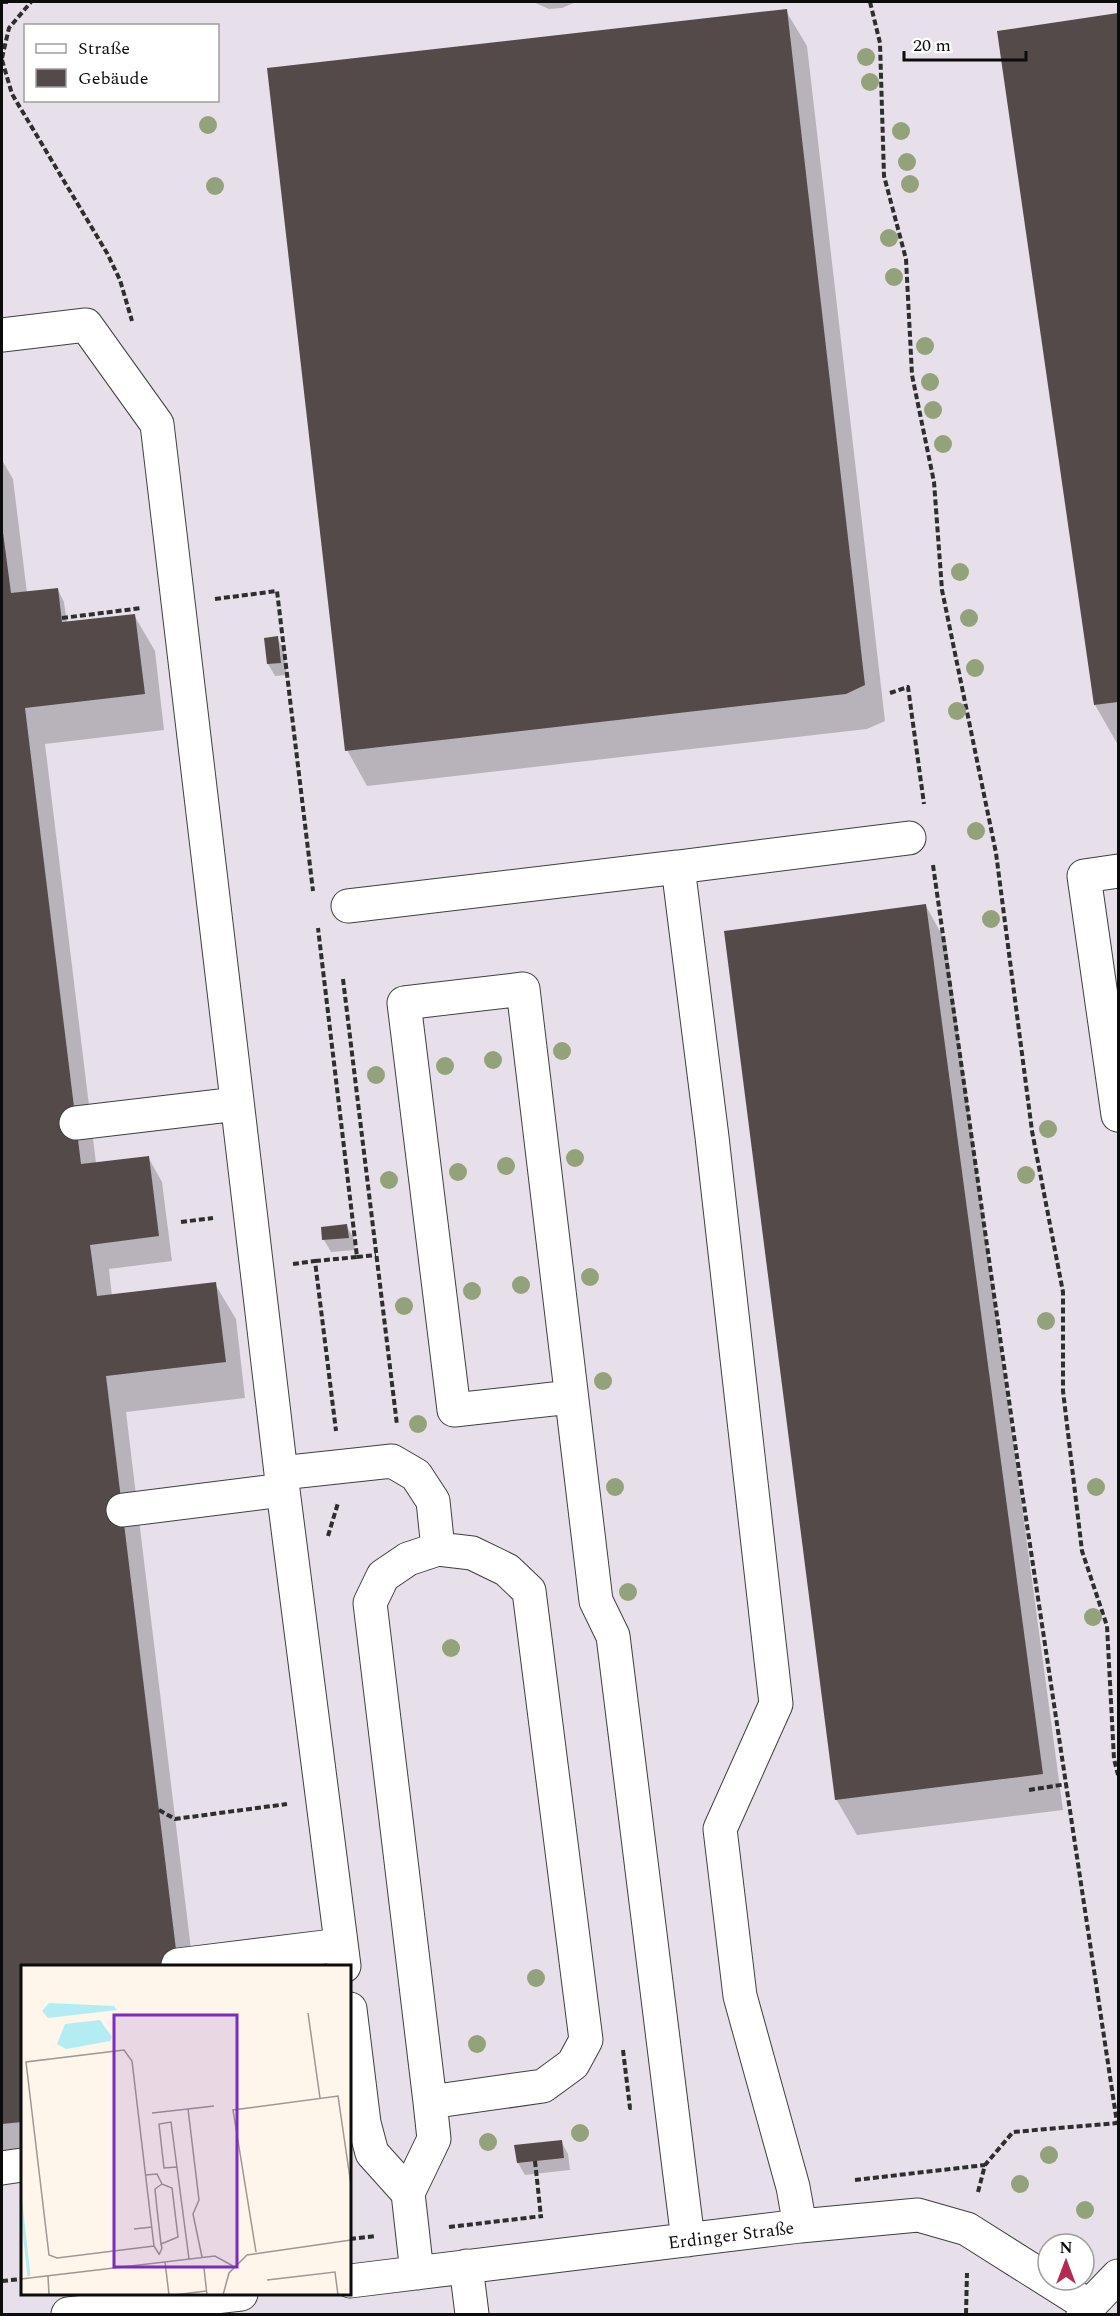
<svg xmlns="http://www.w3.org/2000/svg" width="1120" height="2316" viewBox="0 0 1120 2316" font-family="Spectral,serif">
<rect width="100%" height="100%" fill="#fef5eb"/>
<path fill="#e7e0ea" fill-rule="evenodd" d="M2,2h1116v2312h-1116zM26,26h192v74h-192zM22,1966h328v328h-328zM1048,2244h36v36h-36z"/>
<path fill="#0003" d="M533,2h43l-14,6 -13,1z
M786,11l21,35 78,675 -18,8 -500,57 -20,-36z
M1118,15v730l-23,-40 -96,-673z
M2,460l11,19 14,114 31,-3 6,12 3,21 67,-8 21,36 9,79 -119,14 51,419 52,-6 14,25 10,79 -63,8 3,27 103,-12 21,35 9,79 -119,14 67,554h-171v193l-20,3z
M277,638l7,12 3,25 -12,1 -7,-12z
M926,906l20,36 117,868 -206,25 -21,-36z
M346,1225l7,12 2,13 -24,2 -7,-12 -2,-12z
M561,2141l7,13 2,16 -45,5 -7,-12 -2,-16z"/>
<path fill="#544a49" d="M787,9l78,676 -19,9 -501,57 -78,-683z
M1118,13v689l-24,3 -97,-674z
M2,525l9,68 47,-5 4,34 73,-8 10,80 -120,14 56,456 68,-8 10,80 -69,9 7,51 119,-14 10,80 -120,14 72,590h-156v156l-20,2z
M278,636l3,27 -14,1 -3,-26z
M926,904l117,870 -208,26 -111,-869z
M347,1224l2,14 -27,2 -1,-13z
M562,2140l2,18 -47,5 -3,-18z"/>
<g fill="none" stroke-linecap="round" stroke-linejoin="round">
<defs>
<path id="minor" d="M2,335l84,-10 71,99 126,1066 61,476
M1118,871l-34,5 34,239
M348,906l330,-39
M76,1123l161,-19
M571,1397l-117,13 -50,-407 119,-14 73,612 17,35 75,604
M281,1473l111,-12 24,14 17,26 5,48
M123,1510l160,-20
M178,1965l163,-20
M350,2009l14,114 8,30 36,40
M2,2168l20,-3
M800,2226l-7,-39 -53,-191 -20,-167 56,-125 -64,-567 -34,-270 231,-29
M466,2266l6,48
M417,2273l-9,-80 26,-54 -4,-37 -60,-499 13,-27 25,-17 30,-10 34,4 35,17 22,21 57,449 -13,24 -30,22 -113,16
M350,2281l450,-55 118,-11 49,14 122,77
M68,2314l173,-20
M1083,2314l6,-8 29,-30"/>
</defs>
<use href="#minor" stroke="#3f3f3f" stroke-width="35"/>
<path stroke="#2e2e2e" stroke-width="4" stroke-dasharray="6 3" stroke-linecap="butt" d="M2,2h8
M870,2l10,41 4,133 22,83 6,116 22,107 8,108 54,263 36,278 31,161v99l19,160 25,75 7,133 4,16
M2,58l7,-30 22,-26
M2,60l10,34 95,159 13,27 12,41
M215,599l62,-8 36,300
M62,618l80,-10
M890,693l18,-6 16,117
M933,865l88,620 96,638
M343,979l54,446
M181,1222l32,-4
M357,1257l19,-2
M315,1261l42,-4 -39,-329
M293,1264l22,-3 21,170
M328,1536l10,-33
M1029,1790l38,-6
M159,1810l16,9 112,-15
M623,2050l7,58 4,-1
M535,2161l6,56
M855,2180l130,-15
M978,2192l7,-27 28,-33 104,-9
M449,2227l94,-11
M350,2239l26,-3
M2,2281l20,-2
M966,2314l1,-41"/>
<use href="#minor" stroke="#fff" stroke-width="33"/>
</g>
<g fill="#94a27b">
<circle cx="866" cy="57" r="9"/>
<circle cx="870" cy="82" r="9"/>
<circle cx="208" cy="125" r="9"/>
<circle cx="901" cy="131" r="9"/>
<circle cx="907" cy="162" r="9"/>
<circle cx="910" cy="184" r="9"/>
<circle cx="215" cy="186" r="9"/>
<circle cx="889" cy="238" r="9"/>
<circle cx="894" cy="277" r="9"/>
<circle cx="925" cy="346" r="9"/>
<circle cx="930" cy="382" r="9"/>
<circle cx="933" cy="410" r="9"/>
<circle cx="943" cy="444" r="9"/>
<circle cx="960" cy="572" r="9"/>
<circle cx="969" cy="618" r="9"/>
<circle cx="975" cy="668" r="9"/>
<circle cx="957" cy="711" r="9"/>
<circle cx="976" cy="831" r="9"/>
<circle cx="991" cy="919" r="9"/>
<circle cx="562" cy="1051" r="9"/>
<circle cx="493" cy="1060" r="9"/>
<circle cx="445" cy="1066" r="9"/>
<circle cx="376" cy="1075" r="9"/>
<circle cx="1048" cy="1129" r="9"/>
<circle cx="575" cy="1158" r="9"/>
<circle cx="506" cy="1166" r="9"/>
<circle cx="458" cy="1172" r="9"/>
<circle cx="1026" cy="1175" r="9"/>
<circle cx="389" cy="1180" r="9"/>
<circle cx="590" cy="1277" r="9"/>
<circle cx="521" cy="1285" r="9"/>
<circle cx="472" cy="1291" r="9"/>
<circle cx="404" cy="1306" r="9"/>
<circle cx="1046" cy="1321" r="9"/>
<circle cx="603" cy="1381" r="9"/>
<circle cx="418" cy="1424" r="9"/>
<circle cx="615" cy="1487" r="9"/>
<circle cx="1096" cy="1487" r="9"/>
<circle cx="628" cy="1592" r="9"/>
<circle cx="1093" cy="1617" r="9"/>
<circle cx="451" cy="1648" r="9"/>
<circle cx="536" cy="1978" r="9"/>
<circle cx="477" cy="2044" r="9"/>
<circle cx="580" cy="2133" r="9"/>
<circle cx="488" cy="2142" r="9"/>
<circle cx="1049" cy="2155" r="9"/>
<circle cx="1020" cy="2184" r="9"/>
<circle cx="1085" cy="2210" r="9"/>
</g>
<g text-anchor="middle" stroke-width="6" stroke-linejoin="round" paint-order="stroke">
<g font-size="18" fill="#0c0c0c" stroke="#fff">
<text transform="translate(731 2235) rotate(-7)" y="6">Erdinger Straße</text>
</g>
</g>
<g transform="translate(21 1965)">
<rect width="330" height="330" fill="#fef5eb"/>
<path d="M28,38l65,3 3,4 -69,8 -6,-7zM79,55l12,17 -2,4 -44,8 -9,-5 8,-20z" fill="#b3ecf3"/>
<path fill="none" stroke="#b3ecf3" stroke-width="3" d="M0,239l8,72"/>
<path fill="none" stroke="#9d9892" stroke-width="1.5" d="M287,48l12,85M131,148l36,-4M156,202l-13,1 -5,-44 12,-2 18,137M124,210l12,-1 5,10M113,264l18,-2M133,281l-97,12 -8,-3 -23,-193 98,-12 8,11 22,185 5,8M235,287l-23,-142 105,-14 13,89M138,290l3,-7 -1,-4 -4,-35 -2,-20 7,-5 10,4 6,49 -17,7M181,292l-9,-43 6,-14 -11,-91 26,-3M144,297l4,33M183,303l3,27M27,311l1,19M0,314l194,-23 18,10M246,315l68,-8 3,23M153,330l32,-4M202,330l6,-22 18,-18 104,-15"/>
<path fill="#7b2cbf" fill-opacity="0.15" stroke="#7b2cbf" stroke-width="3" d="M93,50h123v252h-123z"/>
<rect width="330" height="330" fill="none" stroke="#0c0c0c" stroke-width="3"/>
</g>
<rect width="1120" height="2316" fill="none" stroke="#0c0c0c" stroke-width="6"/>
<rect x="24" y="24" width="195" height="78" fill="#ffffff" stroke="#9e9e9e" stroke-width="1.5"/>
<rect x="36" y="44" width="30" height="9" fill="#ffffff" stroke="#9e9e9e" stroke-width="1.5"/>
<text x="78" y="54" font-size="18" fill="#0c0c0c">Straße</text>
<rect x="36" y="69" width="30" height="18" fill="#544a49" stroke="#9e9e9e" stroke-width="1.5"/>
<text x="78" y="84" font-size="18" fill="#0c0c0c">Gebäude</text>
<g transform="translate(1066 2262)"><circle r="28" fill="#ffffff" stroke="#9e9e9e" stroke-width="1.5"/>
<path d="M0-4.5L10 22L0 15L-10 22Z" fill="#b42b56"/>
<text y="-9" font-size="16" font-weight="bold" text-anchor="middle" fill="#0c0c0c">N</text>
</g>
<path d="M904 51v9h122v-9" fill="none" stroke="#0c0c0c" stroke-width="3"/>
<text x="913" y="51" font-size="18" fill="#0c0c0c" stroke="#ffffff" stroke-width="4.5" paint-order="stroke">20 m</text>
</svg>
